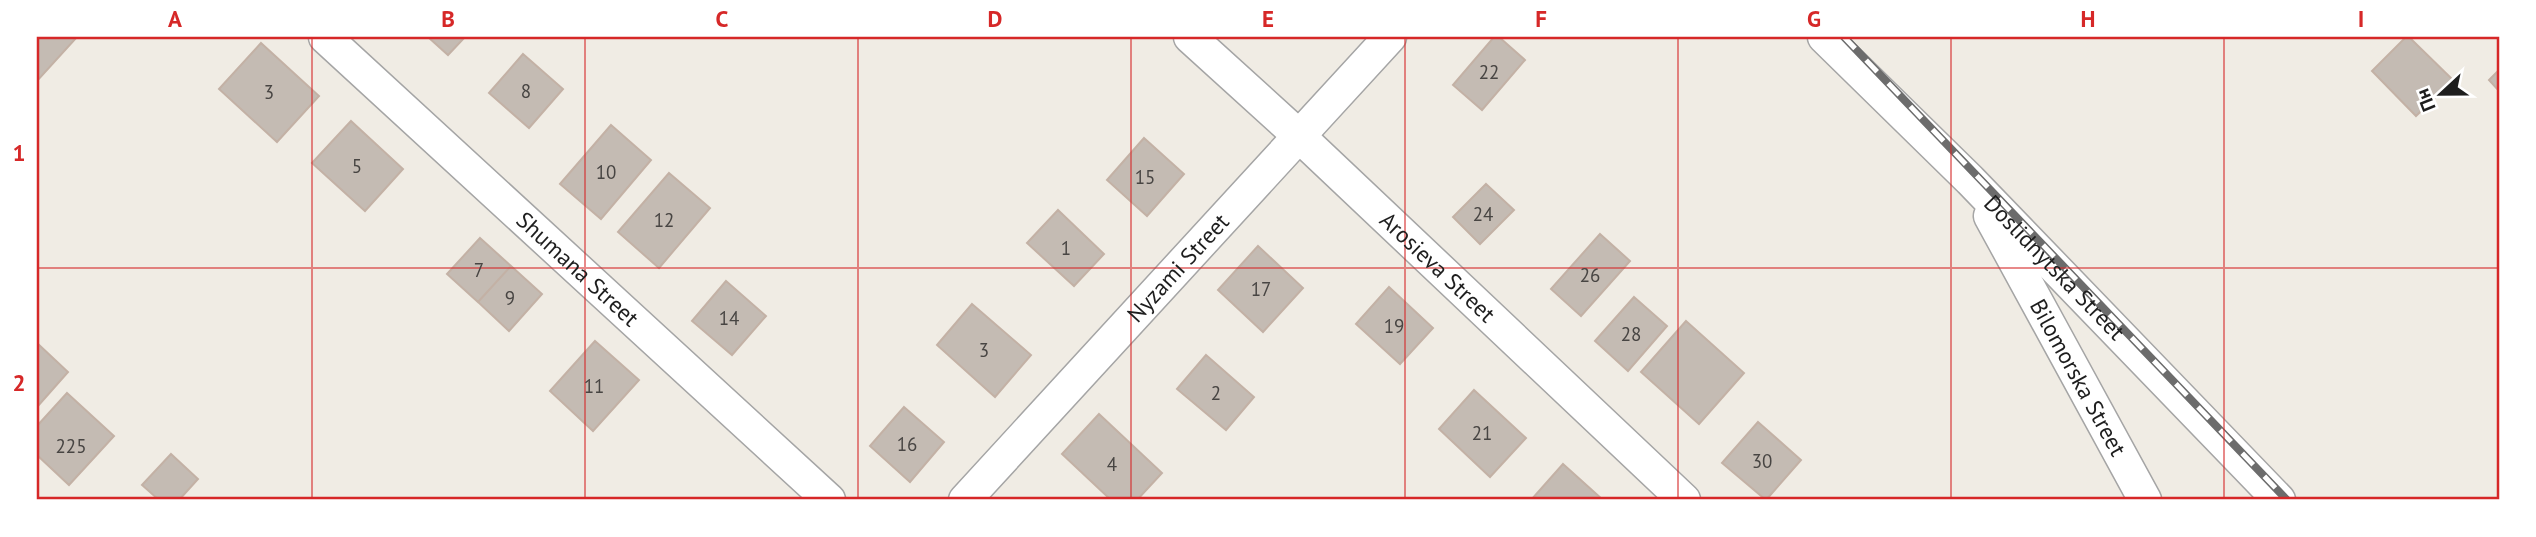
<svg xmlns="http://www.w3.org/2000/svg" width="2536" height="537" viewBox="0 0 2536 537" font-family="'PT Sans',sans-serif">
<rect width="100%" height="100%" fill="#f0ece4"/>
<path fill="#c4bbb3" stroke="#c3b1a5" stroke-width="2" d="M37,37h40l-40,44z
M428,37h37l-17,18z
M1494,37h5l26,23 -43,50 -29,-25z
M2406,37h3l44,43 -37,36 -44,-45z
M261,43l58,53 -42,46 -58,-53z
M523,54l40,35 -34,39 -40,-35z
M2499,70v21l-10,-11z
M351,121l52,48 -38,42 -53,-48z
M611,125l40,35 -50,59 -41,-35z
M1144,138l40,36 -37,42 -40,-36z
M669,173l41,35 -51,60 -41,-36z
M1486,184l28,26 -34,34 -27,-27z
M1058,210l46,44 -30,32 -47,-43z
M1600,234l30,27 -49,55 -30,-27z
M480,238l31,28 -33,36 -31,-28z
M1258,246l45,42 -40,44 -45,-42z
M511,266l31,28 -33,37 -31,-29z
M726,281l40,35 -34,39 -40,-34z
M1389,287l44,41 -33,36 -44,-40z
M1634,297l33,29 -39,45 -33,-30z
M972,304l59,51 -36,42 -58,-52z
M1686,321l58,52 -45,51 -58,-52z
M595,341l44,39 -46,51 -43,-40z
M37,343l31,29 -31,35z
M1206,355l48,42 -28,33 -49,-41z
M1474,390l52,48 -36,39 -51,-48z
M67,393l47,43 -45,49 -32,-30v-29z
M904,407l40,35 -34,40 -40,-36z
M1099,414l63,59 -25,27h-26l-49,-46z
M1758,422l43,38 -35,40 -44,-37z
M171,454l27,25 -19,21h-20l-17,-15z
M1563,464l40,36h-72z"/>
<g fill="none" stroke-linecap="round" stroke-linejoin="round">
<defs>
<g id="street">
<path id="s1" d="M325,37l504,463"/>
<path id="s2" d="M1190,37l109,99 385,364"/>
<path id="s3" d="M1824,37l146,143 309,320"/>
<path id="s4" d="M1990,216l155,284"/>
<path id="s5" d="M965,500l425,-463"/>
</g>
</defs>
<use href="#street" stroke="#a5a5a5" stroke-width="35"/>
<use href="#street" stroke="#fff" stroke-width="32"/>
<defs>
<path id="rail" d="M1844,37l443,463"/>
</defs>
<use href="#rail" stroke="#6c6c6c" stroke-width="8"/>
<use href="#rail" stroke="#fff" stroke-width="5" stroke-dasharray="16" stroke-linecap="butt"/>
</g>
<path fill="none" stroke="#d62828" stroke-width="2" stroke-opacity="0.55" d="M312,37v463M585,37v463M858,37v463M1131,37v463M1405,37v463M1678,37v463M1951,37v463M2224,37v463M37,268h2462"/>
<g text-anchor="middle" stroke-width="6" stroke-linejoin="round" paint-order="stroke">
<g font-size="19" fill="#484543">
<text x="1489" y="79">22</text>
<text x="526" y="98">8</text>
<text x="269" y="99">3</text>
<text x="357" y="173">5</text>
<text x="606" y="179">10</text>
<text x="1145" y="184">15</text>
<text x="1483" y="221">24</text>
<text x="664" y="227">12</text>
<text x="1066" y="255">1</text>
<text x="479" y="277">7</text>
<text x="1590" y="282">26</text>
<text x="1261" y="296">17</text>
<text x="510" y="305">9</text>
<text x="729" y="325">14</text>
<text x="1394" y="333">19</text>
<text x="1631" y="341">28</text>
<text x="984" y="357">3</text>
<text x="594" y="393">11</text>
<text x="1216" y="400">2</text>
<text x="1482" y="440">21</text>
<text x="907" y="451">16</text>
<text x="71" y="453">225</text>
<text x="1762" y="468">30</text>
<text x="1112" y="471">4</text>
</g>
<g font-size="23" fill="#1e1e1e" stroke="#fff">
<text dy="8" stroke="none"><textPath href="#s3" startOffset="326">Doslidnytska Street</textPath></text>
<text dy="8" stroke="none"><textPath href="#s1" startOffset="343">Shumana Street</textPath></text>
<text dy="8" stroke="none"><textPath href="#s5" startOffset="315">Nyzami Street</textPath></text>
<text dy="8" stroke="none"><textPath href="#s2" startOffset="338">Arosieva Street</textPath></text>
<text dy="8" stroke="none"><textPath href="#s4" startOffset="184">Bilomorska Street</textPath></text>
</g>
</g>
<rect width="2536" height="537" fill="none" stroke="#ffffff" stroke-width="77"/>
<g transform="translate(2441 94) rotate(248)" stroke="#ffffff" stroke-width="5" paint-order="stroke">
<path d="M0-5L12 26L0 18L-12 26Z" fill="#1e1e1e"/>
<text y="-10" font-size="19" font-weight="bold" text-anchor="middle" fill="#1e1e1e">Пн</text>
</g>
<rect x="38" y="38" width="2460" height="460" fill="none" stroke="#d62828" stroke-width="2.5"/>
<g font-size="23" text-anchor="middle" font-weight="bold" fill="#d62828">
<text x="175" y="27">A</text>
<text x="448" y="27">B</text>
<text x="722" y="27">C</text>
<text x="995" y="27">D</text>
<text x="1268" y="27">E</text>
<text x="1541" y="27">F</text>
<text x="1814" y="27">G</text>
<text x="2088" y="27">H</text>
<text x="2361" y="27">I</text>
<text x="19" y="161">1</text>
<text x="19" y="391">2</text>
</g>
</svg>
